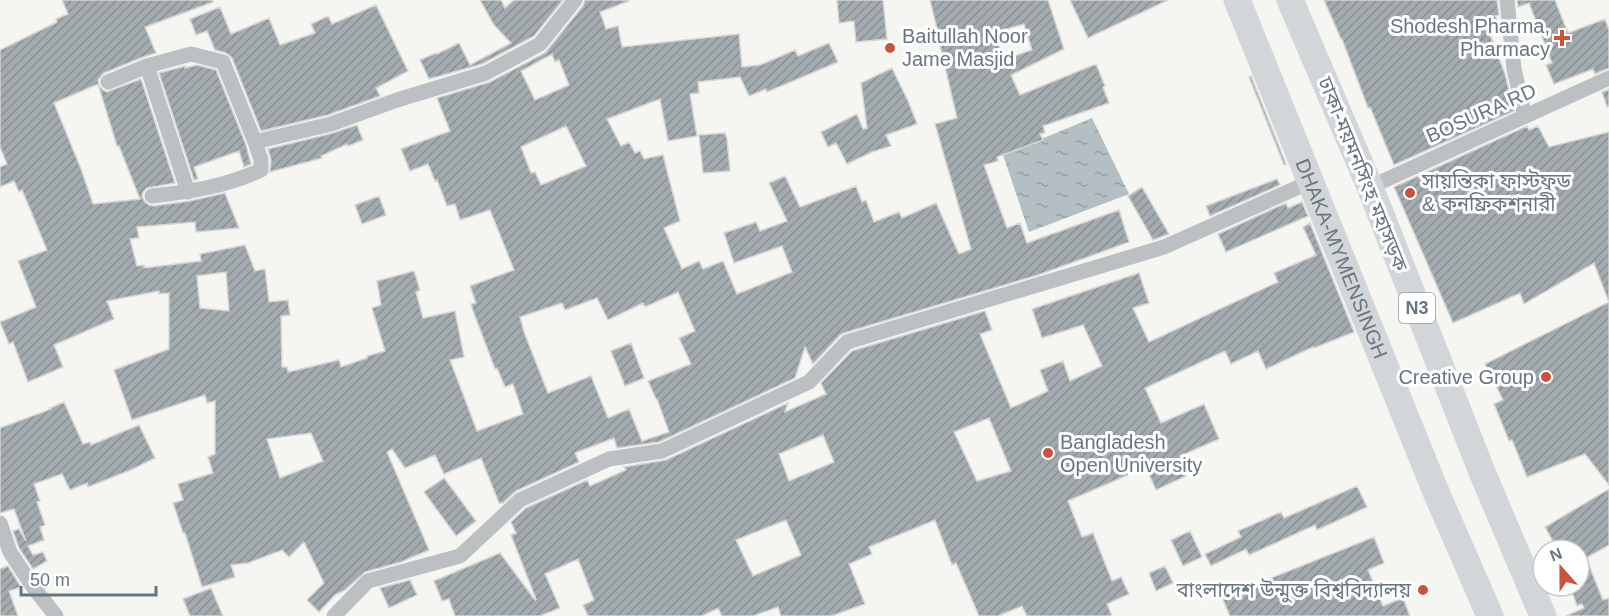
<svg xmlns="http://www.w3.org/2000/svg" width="1609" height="616" viewBox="0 0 1609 616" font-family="Arial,'Noto Sans Bengali',sans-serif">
<defs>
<pattern id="water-ripples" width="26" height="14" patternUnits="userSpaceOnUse" patternTransform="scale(1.5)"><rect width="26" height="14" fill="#b3bfc2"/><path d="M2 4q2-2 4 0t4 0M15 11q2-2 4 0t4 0" fill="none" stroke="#95a0a3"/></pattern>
<pattern id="building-hatch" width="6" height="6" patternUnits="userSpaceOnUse" patternTransform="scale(1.5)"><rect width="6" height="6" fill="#a3abaf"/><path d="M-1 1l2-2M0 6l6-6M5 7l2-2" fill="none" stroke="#899094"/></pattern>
</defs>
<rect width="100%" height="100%" fill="#f5f5f2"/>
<path fill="url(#water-ripples)" d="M1092,118l37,76 -100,38 -26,-77z"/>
<path fill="url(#building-hatch)" stroke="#d6d6d5" stroke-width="1.5" fill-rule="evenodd" d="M62,0h150l1,2 -68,25 11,26 -13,4 -39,16 -6,7 1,6 4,4 4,2 34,-13 34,104 -28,5 -4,4 -1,5 3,5 4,3 4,1 37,-5 35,-8 14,35 -43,4 -1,-10 -58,5 2,11 -9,1 7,27 7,-1v3l57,-7 -1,-7 45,-9 10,26 10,-2 4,33 19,-2 2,15 -9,1 1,51h5l1,5 51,-12 2,7 26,-9v-2l18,-5 -13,-43 9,-3 -4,-24 37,-10 6,19 -4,2 7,26 32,-7 9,46 -14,3 27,71 46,-17 -10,-30 -8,3 -8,-19 -2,1 -23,-61 -1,-4 5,-1 -6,-17 44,-16 -24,-60 -30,10 -5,-16 -8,2 -10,-26 -2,1 -7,-17 -18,7 -9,-22 49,-18 -13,-33 53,-16 55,-29 38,-47 2,-6h44v1l-29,11 6,17 12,-3 4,21 117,-13 3,33 18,-2 35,-15 3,6 31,-13 9,19 -71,30 -1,-3 -17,7 -9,-19 -42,5 1,11 -9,1 7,42 -29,5 -8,-42 -53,20 14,27 8,-4 6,11 5,-2 4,8 19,-4 17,66 -16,7 18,41 17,-8 4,8 20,-8 14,33 55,-22 -10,-26 -48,17 -10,-30 32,-11 4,9 27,-10 -18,-38 16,-7 15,31 56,-21 6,16 4,-2 8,22 25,-10 3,6 34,-15 23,51 12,-5 -36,-125 22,-6 -17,-73 32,-16 -34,4 -8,-33h118l16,49 -53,26 9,20 76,-31 9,22 -2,1 6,16 -66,23 2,7 -5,1 3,6 -46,17 1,4 -14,4 23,63 13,-5 7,20 92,-33 10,32 -91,33 -194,58 -4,2 -27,29 -8,-17 -10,31 -136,64 -42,6 -3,-10 -39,15 4,9 -63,29 -13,12h-4l-18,-45 -37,16 -9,-19 -30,13 -13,-19 -5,3 42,98 -28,12 -36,10 -20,18 -10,5 -16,17 -12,-12 17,-17 -20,-41 -15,15 -7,-7 -34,13 -17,2 4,12 -33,10 -11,-35 -6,-19h-2l-10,-30 10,-3 -5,-16 35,-11 -5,-16 7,-3v-53l-8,2 -2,-8 -73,25 -18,-50 55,-21v-56l-10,1v-3l-52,10 7,18 -60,26 9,22 -35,15 -15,-40 -4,2 -9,-22 36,-15 -18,-46 29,-11 -25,-60 -3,2 -5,-11 -14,6v-20l7,-3 -7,-17v-97l57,-28 -1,-3 12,-5zM1024,24l8,26 -30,10 -6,-28zM552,54l3,8 4,-2 10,25 -34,15 -14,-29zM98,84l19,62h2l21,53 -47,5 -12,-35 -27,-66zM566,126l20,40 -45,19 -6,-13 -4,1 -10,-26zM226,272l3,39 -29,-3 -3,-32zM678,292l17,39 -16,7 12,26 -43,17 8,18h1l12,33 -27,9 -13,-32 -21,9 -17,-42 -43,17 -24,-61 -4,-15 42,-14 3,7 32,-12 11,22 35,-17 2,4zM311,433l12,28 -43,17 -13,-39z
M480,0h21l4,8 9,-8h49l-29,36 -52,28 -53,15 -9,-19 16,-7 1,1 22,-11 11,22 41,-22 -17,-18z
M837,0h46l4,39 -31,3 -2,-21 -15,2z
M1070,0h98l-80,38z
M1324,0h173l2,15 -4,1 4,7 -3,1 3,7 -9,4 15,39 9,37 -120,54 -24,-58 -2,1 -26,-69h-1z
M1517,0h38l13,33 37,-14 4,11v38l-14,6 -2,-5 -39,15 -8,-19 6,-2 -23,-60 -11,4z
M376,5l32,66 -32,17 4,8 -52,19 -67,16 -29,-73 -6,-5 -11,-3 -8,-19 -11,4 -6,-16 30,-12 11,27 38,-16 11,27 35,-12 -4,-9 17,-8 4,8z
M197,65l19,5 30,75 5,19 -7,3 -5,-16 -45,16 4,12 -4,1 -35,-107 26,-7v2z
M892,68l17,35 8,21 -31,11 5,11 -19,6 -25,12 -11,-21 -8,4 -7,-15 36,-18 6,15 4,-1 -6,-45z
M1251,76l35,88 -2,1 -35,-88z
M1609,89v17l-2,1 -5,-15z
M357,125l6,15 -15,6 -1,-2 -26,12 1,2 -52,14 1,-12 -3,-11 65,-16z
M1527,126l2,4 9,-4 11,21 60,-15v168h-1l-14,-37 -70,41 -4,-11 -67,30 -59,-136z
M725,133l2,6 3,32 -27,2 -4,-38z
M1277,179l3,6 -70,31 -4,-10z
M1142,187l27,47 -16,6 -25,-44z
M379,196l7,19 -24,9 -7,-19z
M1302,202l6,14 -82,36 -8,-18 68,-31 2,5z
M1310,223l44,109 -40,16 -1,-1 -47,22 -8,-18 -27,13 -6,-13 -80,37 16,35 43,-19 15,35 -39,17 1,2 -3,1 8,17 -30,14 -10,-23 -78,34 14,36 11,-4 19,48 9,-4 8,17 -22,10 5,12h-85l-5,-10 -24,10h-19l-23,-53 -4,2 -17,-45 -66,27 3,7 -23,10 16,40 -34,12h-50l-3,-9 -25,9h-31l-4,-8 -16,8h-114l-5,-11 11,-5 -16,-41 -33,15 15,34 -20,8h-85l-6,-17 -7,2 -8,-20 66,-28 35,47 1,-1 -25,-64 5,-2 -5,-11 15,-14 61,-28 3,6 36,-16 -2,-3 42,-7 122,-57 -3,9 41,-18 -5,-11 31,-32 133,-40 7,19 -12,4 31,74 37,-17 -8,-21 23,-9 7,20 32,-15 -19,-41 -41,13 -10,-29 107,-36 10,30 -16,5 16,34 129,-60 -4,-9 42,-18 -13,-28zM989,418l22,53 -34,10 -23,-49zM823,435l11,27 -45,19 -10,-27zM786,520l15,35 -48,21 -17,-36z
M1609,302v183l-24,-31 -58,23 -15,-37 -3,1 -15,-37 9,-4 -18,-36z
M631,343l13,35 -19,8 -14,-35z
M64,402l19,42 7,-2 1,3 48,-20 16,33 -22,11 -45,18 -1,-4 -17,7 -8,-16 -28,10 6,17 -3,1 8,23 -5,2 4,13 -16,6 5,9 10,-3 4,9 -14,8 -14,-21 -6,-17 6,-2 7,12 -12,-32 -14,4v-85l51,-19 -1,-1z
M444,478l32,43 -20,15 -32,-44z
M1357,486l10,21 -50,23 -2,-5 -66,30 -3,-6 -35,17 -6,-12 36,-17 -3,-6 43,-19 3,6z
M1609,489v56l-23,13 17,42 6,-2v18h-43l18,-8 -2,-4 -5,2 -6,-17 8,-3v-36h-21l-13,-23z
M1190,531l12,26 -19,9 -12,-26z
M1374,537l10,26 -16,7 15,36 20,-8 7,18h-180l-10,-23 14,-5 2,4z
M8,566l13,21 -12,4 9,25h-18v-47z
M1165,566l8,17 -17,8 -7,-18z
M410,580l7,15 -28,13 -9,-20z
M211,588l12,28h-33l-7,-17z"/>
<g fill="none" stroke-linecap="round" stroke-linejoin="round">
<path stroke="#bcc0c3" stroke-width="15" d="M1507,0l7,69 11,47
M147,66l41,126
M108,82l39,-16 44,-12 32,8 32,80 6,18v10c-34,16 -72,22 -109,26
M255,142l76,-18 66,-24 89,-27 54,-29 35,-44
M1370,187l239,-109
M0,523l10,29 23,35 23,29
M334,616l34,-35 92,-25 60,-56 89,-41 53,-8 147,-69 38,-40 317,-95 146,-65"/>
<g stroke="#d2d6d9" stroke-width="27">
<path id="s1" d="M1237,0l199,492 54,124"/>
<path d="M1290,0l80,187 112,285 61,144"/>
</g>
</g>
<g fill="#cb533c" stroke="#fff" stroke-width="2">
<path d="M1559 29h6v6h6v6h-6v6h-6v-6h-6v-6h6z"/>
<circle cx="890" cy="48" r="6"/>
<circle cx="1410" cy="193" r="6"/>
<circle cx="1546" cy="377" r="6"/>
<circle cx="1048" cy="453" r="6"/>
<circle cx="1423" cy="590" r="6"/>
</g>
<g text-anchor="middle" stroke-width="6" stroke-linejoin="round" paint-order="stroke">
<rect fill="#fff" stroke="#959fa5" stroke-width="1.5" x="1399" y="293" width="36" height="30" rx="4.5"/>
<g font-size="18" font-weight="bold" fill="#68767f">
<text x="1417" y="314">N3</text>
</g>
<g font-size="20" fill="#68767f" stroke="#fff" text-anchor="end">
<text x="1550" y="33">Shodesh Pharma,<tspan x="1550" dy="23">Pharmacy</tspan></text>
<text x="902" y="43" text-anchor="start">Baitullah Noor<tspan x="902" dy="23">Jame Masjid</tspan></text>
<text x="1422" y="188" text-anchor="start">সায়ন্তিকা ফাস্টফুড<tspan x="1422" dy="23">&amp; কনফ্রিকশনারী</tspan></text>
<text x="1534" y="384">Creative Group</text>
<text x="1060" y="449" text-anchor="start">Bangladesh<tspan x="1060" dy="23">Open University</tspan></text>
<text x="1411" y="597">বাংলাদেশ উন্মুক্ত বিশ্ববিদ্যালয়</text>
</g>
<g font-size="20" fill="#68767f" stroke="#fff">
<text transform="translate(1481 113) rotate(-24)" y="7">BOSURA RD</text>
<text transform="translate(1363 174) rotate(68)" y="7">ঢাকা-ময়মনসিংহ মহাসড়ক</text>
<text dy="7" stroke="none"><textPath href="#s1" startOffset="279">DHAKA-MYMENSINGH</textPath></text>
</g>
</g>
<g transform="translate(1561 568) rotate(339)"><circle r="28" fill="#ffffff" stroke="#c3c8cc" stroke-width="1.5"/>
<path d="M0-4.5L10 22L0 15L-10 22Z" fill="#cb533c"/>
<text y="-9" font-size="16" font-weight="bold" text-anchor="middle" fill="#68767f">N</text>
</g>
<path d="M21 586v9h135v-9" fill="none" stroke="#68767f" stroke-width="3"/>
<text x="30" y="586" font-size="18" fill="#68767f" stroke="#ffffff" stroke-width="4.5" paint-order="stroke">50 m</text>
</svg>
